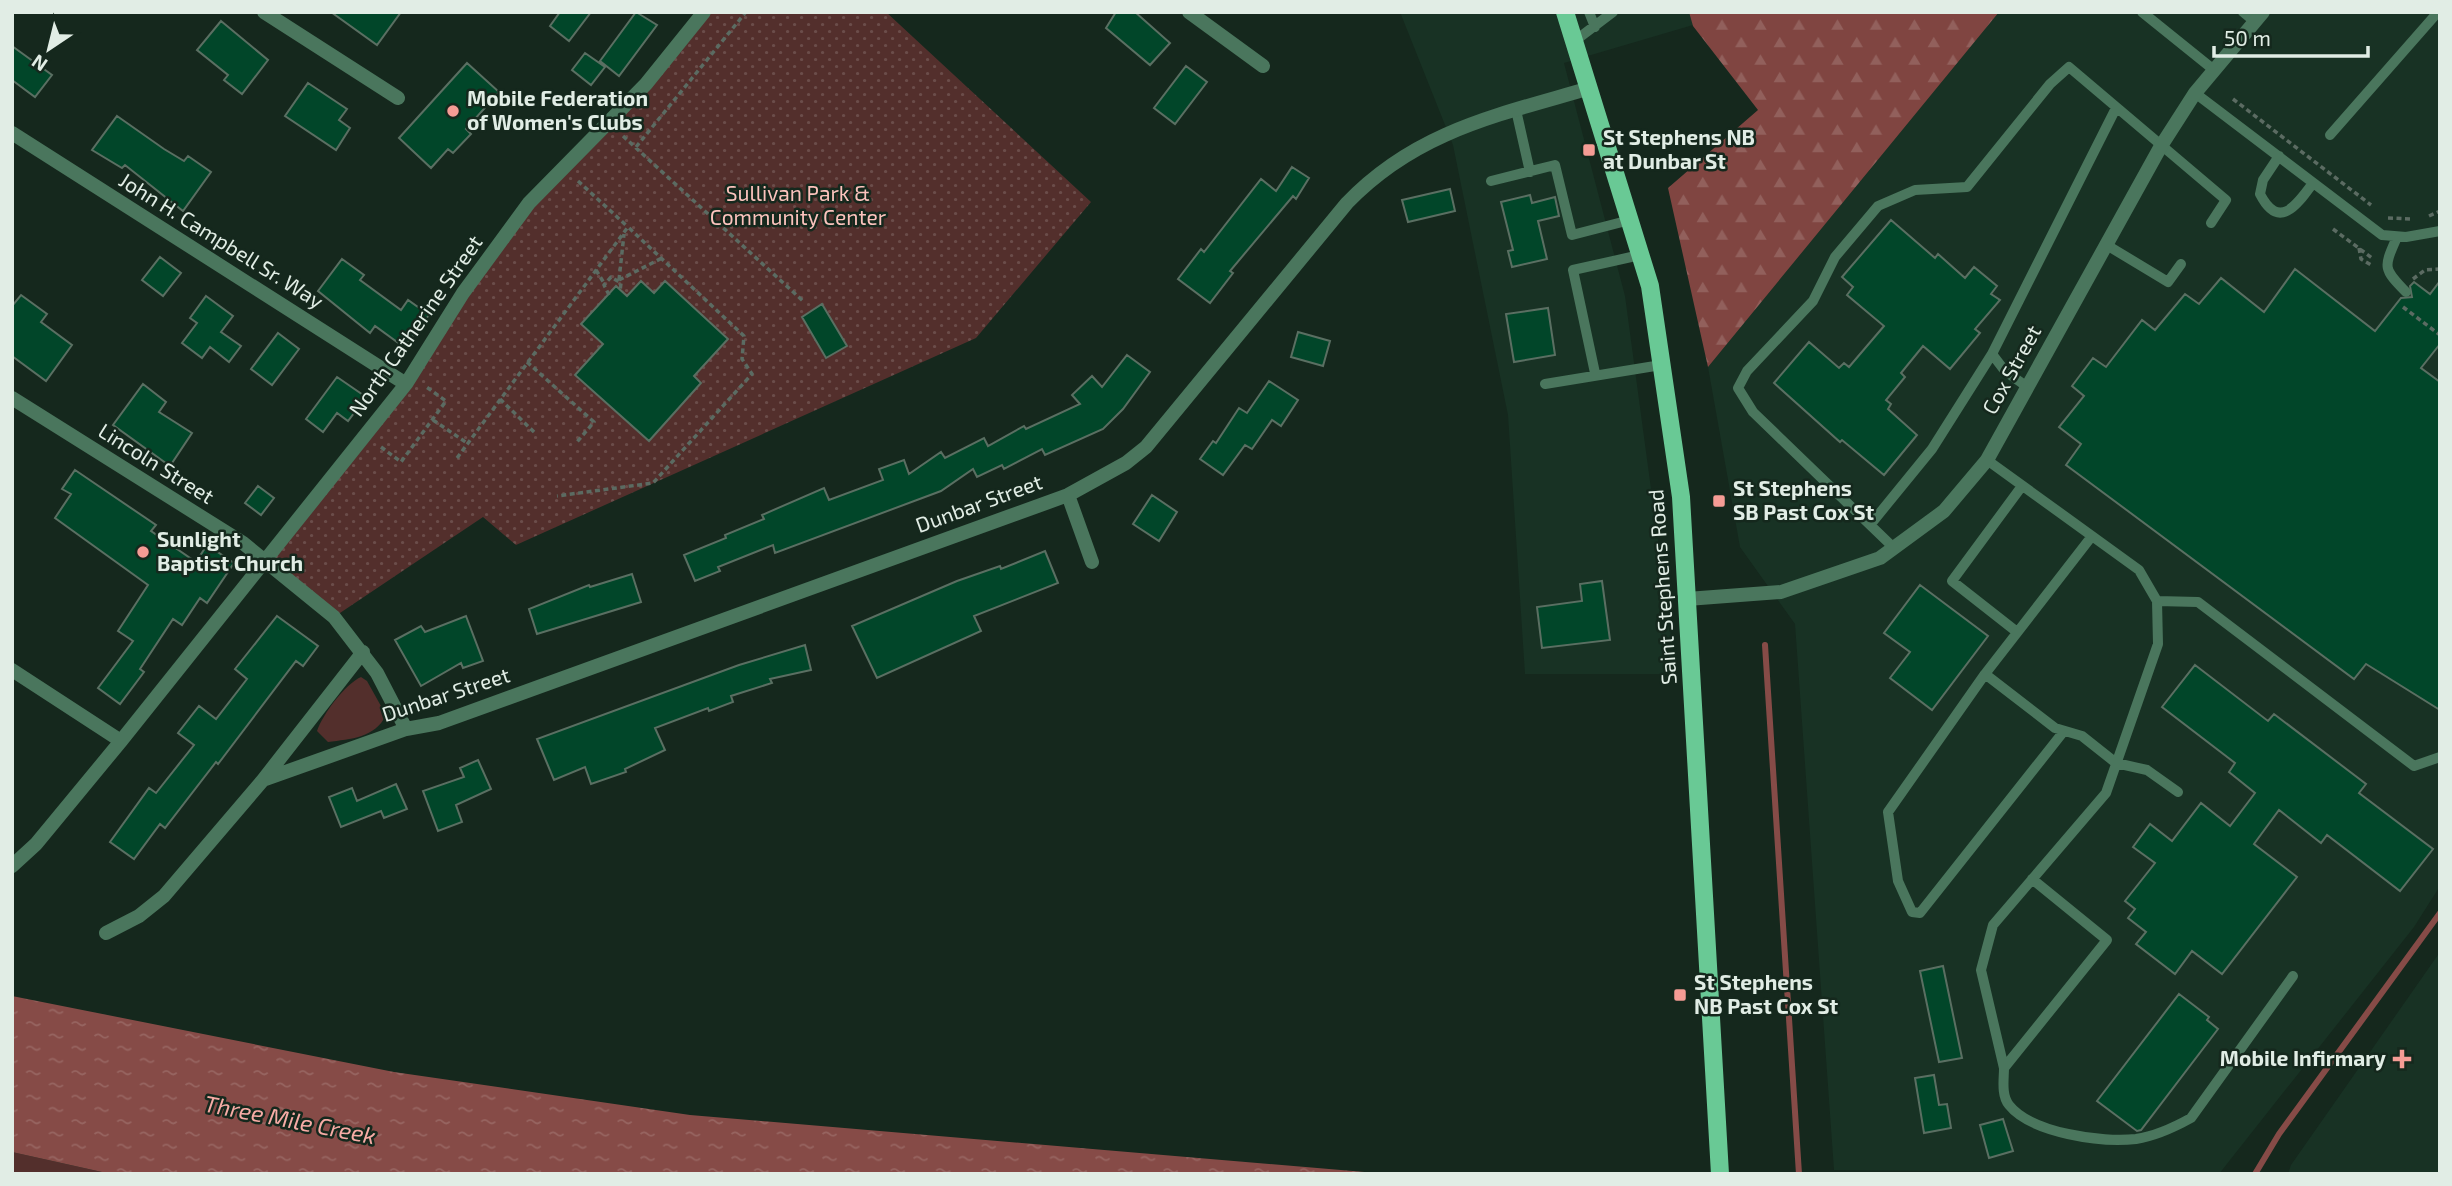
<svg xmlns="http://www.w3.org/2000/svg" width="2452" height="1186" viewBox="0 0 2452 1186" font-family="'Exo 2',sans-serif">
<defs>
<pattern id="forest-firs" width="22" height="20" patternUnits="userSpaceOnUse" patternTransform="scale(1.75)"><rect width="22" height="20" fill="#804541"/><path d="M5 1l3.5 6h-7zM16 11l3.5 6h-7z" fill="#92605c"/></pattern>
<pattern id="park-dots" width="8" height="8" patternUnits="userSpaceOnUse" patternTransform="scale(1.75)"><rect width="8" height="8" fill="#532f2c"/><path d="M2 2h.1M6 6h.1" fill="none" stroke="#6b4d4a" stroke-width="1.8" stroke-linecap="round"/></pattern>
<pattern id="water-ripples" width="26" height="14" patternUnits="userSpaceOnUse" patternTransform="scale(1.75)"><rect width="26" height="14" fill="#864b47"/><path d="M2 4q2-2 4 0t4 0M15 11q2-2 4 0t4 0" fill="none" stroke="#976561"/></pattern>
</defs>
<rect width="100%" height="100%" fill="#15281d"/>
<path fill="#183224" d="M1400,12h289l4,13 -129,38 61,233 51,378h-151l-17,-259 -55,-270z
M1999,12h441v874l-26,41 -195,247 -385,-4 -39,-546 -55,-77 -32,-180z
M2440,952v222h-152l3,-9z"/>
<path fill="#532f2c" d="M361,677l6,4 19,34c-11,23 -35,24 -58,27l-11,-11c6,-17 28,-47 44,-54z
M12,1152l99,22h-99z"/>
<path fill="url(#forest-firs)" d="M1689,12h310l-291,355 -40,-179 90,-78 -65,-84z"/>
<path fill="url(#park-dots)" d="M704,12h182l205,190 -115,136 -460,207 -33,-28 -149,100 -71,-54 143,-179 123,-181z"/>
<path fill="url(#water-ripples)" d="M12,996l382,76 296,43 698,59h-1277l-99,-22z"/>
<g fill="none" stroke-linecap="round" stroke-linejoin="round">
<path stroke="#864b47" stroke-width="6" d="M1765,645l34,529
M2255,1174l24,-40 161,-221"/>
</g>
<path fill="#014629" stroke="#5a6f62" stroke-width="2" d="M331,12h70l-24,33z
M560,12h31l-22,29 -19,-15z
M636,12l21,13 -38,51 -19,-15z
M1116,12h19l35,31 -20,22 -44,-37z
M221,21l47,39 -26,34 -18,-14 4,-5 -31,-25z
M12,46l40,29 -17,22 -23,-17z
M585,53l20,14 -14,18 -19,-15z
M467,63l32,29 -33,37 5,5 -18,19 -5,-4 -17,19 -32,-30z
M1186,66l21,16 -32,42 -21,-16z
M308,83l39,26 -8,11 11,8 -14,22 -51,-34z
M117,116l47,33 20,12 4,-5 23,16 -28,39 -58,-46 -3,3 -30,-18z
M1292,167l17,11 -13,21 -3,-3 -63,75 3,2 -23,30 -32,-24 23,-30 3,3 57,-73 15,12z
M1450,189l5,22 -47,11 -6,-22z
M1530,195l2,8 23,-6 4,19 -21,5 9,38 -35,8 -4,-16 5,-1 -12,-48z
M1891,220l44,38 3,-4 27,24 9,-11 23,19 -6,8 9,6 -25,29 5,4 -30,36 -27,-23 -22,27 4,4 -19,23 5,4 -3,5 29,26 -33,40 -42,-35 -2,2 -66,-59 35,-41 30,26 5,-5 5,4 35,-41 -37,-31 6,-8 -11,-10z
M160,257l21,16 -18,23 -21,-16z
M342,259l22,16 -4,5 41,30 7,-10 21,15 -25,32 -29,-21 -5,7 -52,-42z
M2295,269l80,62 26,-33 11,-1 -2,-11 4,-4 16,12 10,-13v63l-19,24 19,14v328l-74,-46 -12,15 -288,-214 15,-21 -22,-17 25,-31 -12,-10 21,-28 13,9 36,-47 13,10 30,-36 14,10 22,-26 43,34z
M641,281l13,12 11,-12 63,58 -34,37 7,7 -52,58 -74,-66 28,-31 -22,-20 35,-38 11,10z
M21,295l26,19 -6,8 31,23 -26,36 -34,-25v-50z
M206,296l27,20 -12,16 20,14 -12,16 -19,-15 -8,11 -20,-15 15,-20 -7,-5z
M822,304l25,42 -21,12 -24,-41z
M1548,308l7,47 -41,7 -8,-48z
M1298,332l32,9 -7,25 -32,-9z
M278,333l21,16 -27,36 -21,-16z
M1127,355l23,17 -27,37 -20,20 -58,26 -3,-6 -38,20 -2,-4 -25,12 -4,-8 -32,22 -166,62 -2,-8 -55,22 2,4 -25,10 -11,-26 42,-17 -1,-3 39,-16 -2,-4 62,-27 5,12 54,-20 -4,-11 25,-9 5,14 32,-22 4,6 39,-20 4,8 36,-20 2,3 54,-25 -8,-9 20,-19 10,11z
M337,377l29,20 -18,24 -11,-8 -14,19 -17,-13z
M1269,381l29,19 -17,26 -9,-6 -20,29 -7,-4 -22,30 -23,-16 13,-18 3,2 23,-35 8,5z
M143,384l23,18 -7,10 33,21 -22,33 -57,-41z
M75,470l81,55 -5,6 45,31 11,-17 27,18 -27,40 -7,-5 -18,27 -9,-6 -33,50 4,3 -24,32 -22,-16 35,-47 -15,-10 30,-46 -93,-67 16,-24 -9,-5z
M258,486l16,12 -13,17 -16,-12z
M1152,495l25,17 -18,29 -26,-17z
M1045,551l13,32 -84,33 7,15 -104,47 -25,-52 105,-45 43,-15 1,3z
M632,574l9,28 -104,32 -8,-25 60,-24 1,2z
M1602,581l8,59 -68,8 -5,-41 45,-6 -2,-17z
M1920,585l68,51 -56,74 -42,-32 20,-26 -26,-19z
M277,616l41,30 -15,20 -7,-5 -78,103 -2,-2 -51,66 -5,-4 -26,35 -24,-17 39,-54 7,5 38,-48 -16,-12 21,-27 17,13 31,-40 -12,-10z
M466,616l17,45 -20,7 -2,-5 -40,23 -26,-46 26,-14 4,6z
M805,645l6,25 -41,9 2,4 -41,13 2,6 -24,9 -1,-3 -53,20 10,22 -40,19 1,3 -35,12 -6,-17 -31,13 -17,-41 202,-74z
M2195,665l73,56 6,-7 92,70 -7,9 74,56 -33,42 -73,-56 -6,8 -42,-33 -25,34 43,33 -75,97 -30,-23 -17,23 -39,-30 10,-12 -18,-14 7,-9 -10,-8 30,-38 -22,-16 17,-23 22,17 29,-38 29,23 25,-33 -26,-21 6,-9 -73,-56z
M478,760l13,29 -35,16 6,17 -24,9 -15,-40 41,-14 -4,-9z
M396,784l11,25 -23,9 -3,-7 -40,16 -12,-30 23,-9 5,13z
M1943,966l19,92 -23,4 -19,-91z
M2179,994l30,23 -2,3 11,9 -77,101 -4,1 -40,-30z
M1934,1075l5,30 8,-1 4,24 -27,5 -9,-55z
M2003,1119l10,32 -24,7 -9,-33z"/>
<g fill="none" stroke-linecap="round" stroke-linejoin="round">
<path stroke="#5b6b62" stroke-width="3.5" stroke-dasharray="5 3.5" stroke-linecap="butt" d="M2233,99l138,106
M623,136l180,165
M636,147l110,-135
M578,181l50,46
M2429,216l11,-5
M2388,218l24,1
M2333,229l39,29
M2359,248l2,11 12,7
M596,270l8,13
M2413,279l12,-9 15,-1
M619,280l43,-22
M619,280l5,-46
M609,295l-5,-10 7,-8 10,6 -1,9
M2403,307l37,28
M527,362l67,60 -17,20
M500,399l36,35
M433,420l34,23
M381,447l20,15 45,-61 -21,-15
M457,458l171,-231 116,109 -2,23 10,15 -99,109 -96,13"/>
<path stroke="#4a765d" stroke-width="10" d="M1589,12l6,15
M2142,12l72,58
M2243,12l12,10
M1576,40l37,-28
M2195,93l187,142 24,2 34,-6
M1516,110l14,62
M2330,135l108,-123
M2279,156l-16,24 -3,14c19,37 37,11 53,-11
M1491,181l64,-16 17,70 58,-15
M2397,237c-13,30 -15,31 9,55
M2105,244l63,38 13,-18
M1595,373l-22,-103 67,-15
M1545,384l116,-19
M2026,386l-21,-15 -13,-17 124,-246
M1987,460l152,110 18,31 1,43 -52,149 -113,132 -12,45 23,98 103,-128 -75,-61
M1870,525l62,-76 60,-95
M2092,536l-107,138 70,54 27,8 34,27 31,7 31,22
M1894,548l-141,-136 -15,-24 9,-17 66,-70 22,-44 43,-51 37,-16 52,-3 83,-103 19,-17 157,133 -15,23
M2157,601l41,1 216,164 26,-9
M2017,632l-65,-51 70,-95
M1985,674l-97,138 10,69 14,31 8,1 144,-182
M2004,1068c0,11 -3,27 5,37 22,28 93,38 127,34 20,-3 37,-11 55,-21l102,-142"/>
<path stroke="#4a765d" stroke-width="14" d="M264,12l134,86
M1189,12l74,54
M12,133l394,251
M12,398l231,145 91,74 43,56 29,56
M1068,495l24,67
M1687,599l94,-7 99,-34 64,-47 43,-51 174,-314 34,-53 68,-81
M12,670l109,71
M263,780l143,-51 33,-6 629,-228 58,-32 20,-16 201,-244c69,-72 151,-88 243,-115
M12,866l24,-22 85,-103 285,-357 57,-91 66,-90 117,-119 58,-72
M106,933l33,-17 25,-20 99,-116 100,-128"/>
<path stroke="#69c995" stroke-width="18" d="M1565,12l85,274 31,211 39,677"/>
</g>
<g fill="#f59c95" stroke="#15281d" stroke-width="2.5">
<circle cx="453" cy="111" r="7"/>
<rect x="1582" y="143" width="14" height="14" rx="3.5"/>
<rect x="1712" y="494" width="14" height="14" rx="3.5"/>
<circle cx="143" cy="552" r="7"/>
<rect x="1673" y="988" width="14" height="14" rx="3.5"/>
<path d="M2398.5 1048.5h7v7h7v7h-7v7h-7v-7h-7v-7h7z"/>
</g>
<g text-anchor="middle" stroke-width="5" stroke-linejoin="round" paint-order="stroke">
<g font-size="21" font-weight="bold" fill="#e1ede5" stroke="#15281d" text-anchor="start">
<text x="467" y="106">Mobile Federation<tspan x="467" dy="24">of Women's Clubs</tspan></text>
<text x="1603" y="145">St Stephens NB<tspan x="1603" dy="24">at Dunbar St</tspan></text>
<text x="1733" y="496">St Stephens<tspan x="1733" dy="24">SB Past Cox St</tspan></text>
<text x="157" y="547">Sunlight<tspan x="157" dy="24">Baptist Church</tspan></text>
<text x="1694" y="990">St Stephens<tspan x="1694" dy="24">NB Past Cox St</tspan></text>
<text x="2386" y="1066" text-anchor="end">Mobile Infirmary</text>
</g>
<g font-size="21" fill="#fcc3bd" stroke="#15281d">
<text x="798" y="201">Sullivan Park &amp;<tspan x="798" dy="24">Community Center</tspan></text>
</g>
<g font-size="21" fill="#e1ede5" stroke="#15281d">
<text transform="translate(221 241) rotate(32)" y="7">John H. Campbell Sr. Way</text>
<text transform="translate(416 326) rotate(-55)" y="7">North Catherine Street</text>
<text transform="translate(2012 370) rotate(-61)" y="7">Cox Street</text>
<text transform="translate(156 464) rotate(32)" y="7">Lincoln Street</text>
<text transform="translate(979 504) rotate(-20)" y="7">Dunbar Street</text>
<text transform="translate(1663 587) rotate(-94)" y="7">Saint Stephens Road</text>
<text transform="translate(446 695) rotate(-18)" y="7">Dunbar Street</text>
</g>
<g font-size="23" font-style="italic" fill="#f7aca6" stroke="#15281d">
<text transform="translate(290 1120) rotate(11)" y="8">Three Mile Creek</text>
</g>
</g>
<rect width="2452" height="1186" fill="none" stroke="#e1ede5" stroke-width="28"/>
<g transform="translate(49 49) rotate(215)" stroke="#15281d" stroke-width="5" paint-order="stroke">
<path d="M0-5L12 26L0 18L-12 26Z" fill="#e1ede5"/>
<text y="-10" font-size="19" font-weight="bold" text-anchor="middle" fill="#e1ede5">N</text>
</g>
<path d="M2214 46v10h154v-10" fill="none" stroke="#e1ede5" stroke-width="3.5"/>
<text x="2224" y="46" font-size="21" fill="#e1ede5" stroke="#15281d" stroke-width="5" paint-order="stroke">50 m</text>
</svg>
